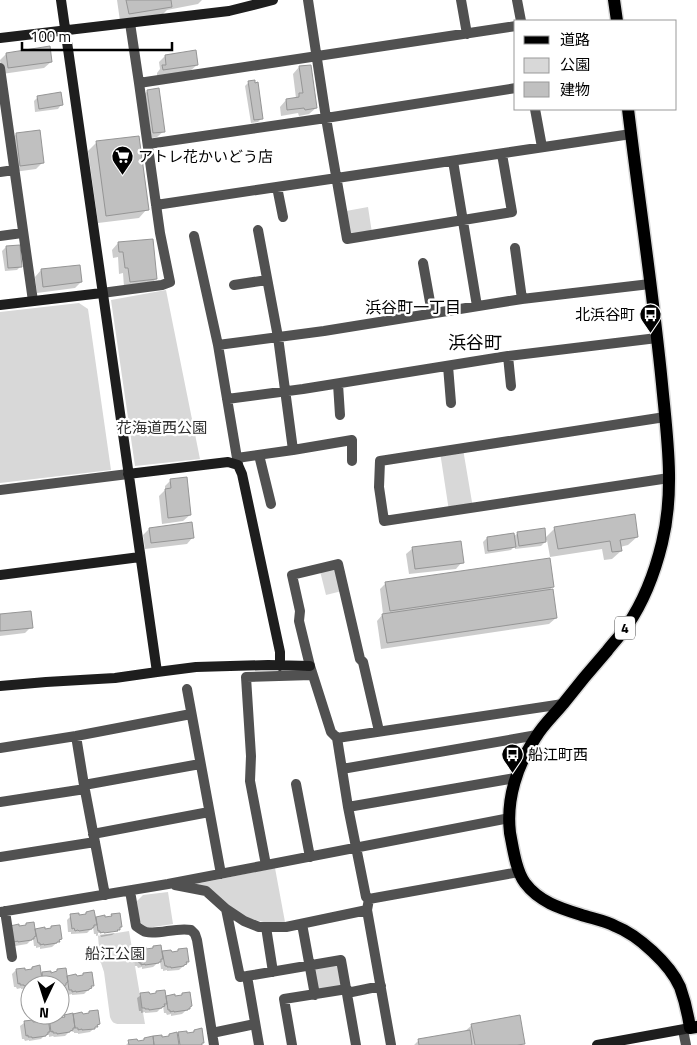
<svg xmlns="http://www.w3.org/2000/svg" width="697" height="1045" viewBox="0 0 697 1045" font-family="'Titillium Web','Noto Sans JP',sans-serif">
<rect width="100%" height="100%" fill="#fff"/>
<path fill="#d8d8d8" d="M368,207l4,26 -22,3 -4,-25z
M166,290l34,169 -65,7 -24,-166z
M79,303l9,6 23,161 -111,13v-171z
M463,449l10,59 -24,3 -9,-59z
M336,567l6,24 -16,4 -6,-24z
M275,868l10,54 -17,1 -21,-5 -56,-33z
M168,892l5,32 -26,4 -6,-5 -2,-2 -2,-20 6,-6z
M129,931l16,93h-26c-5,0 -7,-2 -9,-7l-6,-45 -3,-9 -7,-8 -7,-5 12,-2 -1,-12z
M341,960l6,29 -32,6 -5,-30z"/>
<path fill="#0003" d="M117,0h85l-4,4 -31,6 -5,5 -42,6z
M6,54l45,8 -7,6 -42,6 -2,-14z
M165,56l32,9 -7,6 -33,5v-3l3,-4 -1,-7z
M299,67l17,41 -7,6 -10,2 -1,-3 -17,3 -1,-9 6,-7 10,-2 -3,-24z
M249,82l13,36 -4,4 -7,1 -6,-37z
M147,91l17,40 -7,6 -10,2 -6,-41z
M38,97l23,8 -3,4 -23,3 -1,-11z
M16,134l27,28 -7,7 -22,3 -4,-31z
M96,143l51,66 -8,9 -41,5 -10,-72z
M118,243l38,36 -7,6 -25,2 -1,-14 -4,1 -1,-17 -5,1 -1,-8z
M6,247l15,19 -4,4 -12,1 -3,-20z
M41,270l40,12 -6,6 -38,5 -2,-16z
M171,480l19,35 -7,6 -21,3 -3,-28 6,-6v-4z
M555,528l82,9 -9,8 -8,2 1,4 -9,8 -8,1 -2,-11 -52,8 -3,-17 -6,6 -26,3v-3l-4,4 -26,4 -2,-12 4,-4 26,-1 5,-4 27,5z
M149,529l44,8 -6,7 -42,5 -2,-14z
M413,548l49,14 -6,7 -47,5 -3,-20z
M386,583l167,3 -4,5 7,27 -7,6 -168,25 -4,-28 6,-7 -3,-25z
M0,615l31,12 -6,6 -25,3z
M86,913l8,5 10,-1 5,1 3,-3 9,12 -3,3 -20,3v2l17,-2 -3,2 -11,2 -1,-2 -4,1v-2h-2l-1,-7 -6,6 -16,1v-2h-3l-1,-12 4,-4h13z
M26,924l8,6 9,-1 6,1 3,-3 9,12 -9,8 -12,2v-2l-4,1v-2h-2l-1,-8 -6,6 -12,2 -4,-1z
M153,947l8,6 9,-1 1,1h5l3,-3 9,12 -9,8 -12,1v-1l-4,1v-2h-2l-1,-8 -7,6 -11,2v-2l-4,1 -1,-2h-2l-2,-12 4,-4h14z
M32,968l8,5 9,-1 1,2 16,3h15l3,-3 9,11 -9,9 -12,1v-1l-4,1v-2h-2l-2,-8 -4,4v-4h-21v-2l-3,2h-6v3l-9,1v-1l-4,1 -1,-2h-2l-2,-13 4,-4h14z
M157,992l8,5 9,-1v2l6,-1 2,-3 9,12 -9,8 -11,2v-2l-4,1 -1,-2h-2l-1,-7 -6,6 -12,1v-1l-4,1v-2h-2l-2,-13 4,-3h13z
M90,1012l9,12 -9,8 -12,2v-1h-4v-1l-4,-1 -5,5 -11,1 -1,-1 -4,1v-2h-4l-4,4 -12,2v-1l-4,1 -1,-2h-2l-2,-13 4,-3h14l2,-3 17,-3v2l5,-1 3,-2 22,-1z
M472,1025l51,18 -1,2h-108l5,-5 45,-8z
M194,1031l9,11 -2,3h-75l3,-3h13l3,-3 22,-1 2,-3 17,-3v2l6,-1z"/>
<path fill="#c0c0c0" stroke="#959595" d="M126,0h45l1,7 -43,7z
M50,46l2,16 -44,6 -2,-15z
M196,50l2,15 -35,5 -1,-5h4l-1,-10z
M311,65l6,43 -12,2 -1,-2 -17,2 -1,-11 13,-2v-4h4l-4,-27z
M255,80v3l3,-1 5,37 -9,1 -6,-39z
M159,88l6,44 -12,1 -6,-43z
M61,92l2,13 -24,4 -2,-13z
M40,130l4,33 -24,3 -4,-33z
M139,136l10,74 -43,6 -10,-75z
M153,239l4,40 -27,3 -2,-14h-3l-2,-16h-4l-1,-10z
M20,245l2,22 -14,1 -2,-22z
M80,265l2,17 -39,5 -2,-18z
M187,477l4,38 -23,3 -3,-29 6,-1 -1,-9z
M635,514l3,23 -18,3 2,11 -10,1 -2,-11 -52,8 -4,-22z
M192,522l2,16 -43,5 -2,-15z
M545,528l1,14 -27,4 -2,-14z
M514,533l2,14 -28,4 -1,-14z
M461,541l3,22 -49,6 -3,-22z
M550,558l4,29 -164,24 -5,-29z
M553,589l4,29 -170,25 -5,-29z
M31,611l2,17 -33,3v-17z
M94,910l3,15h-3v2l-2,1v1l-13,2 -1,-1 -3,1 -1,-3 -2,1 -2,-15 9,-1v2l7,-1v-2z
M120,913l2,14h-2v3h-3l1,1 -14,2v-1l-4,1v-2h-2l-2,-14 9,-2v2l7,-1 -1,-2z
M34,922l2,14 -2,1v2h-2v1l-14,2v-1l-4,1 -4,-16 9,-2v2l7,-1v-2z
M60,925l2,14 -3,1 1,2h-3v1l-13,2v-1l-4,1v-2h-2l-3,-14 10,-2v2l6,-1v-2z
M161,945l2,14h-2v3h-2v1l-14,2v-1l-4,1v-2h-2l-2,-14 9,-2v2l7,-1v-2z
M187,948l2,14h-3l1,2 -3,1v1l-13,2v-1h-4v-1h-2l-3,-15 9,-1 1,2 6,-1v-2z
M40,965l2,15h-2v2l-2,1v1l-14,2v-1h-4v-2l-2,1 -2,-15 9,-1v2l7,-1v-2z
M66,968l2,14 -2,1v2l-6,2v-2h-17l-1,-13 9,-1v2l6,-2v-2z
M92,972l2,14h-3l1,2 -3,1v1l-13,2v-1l-4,1v-2h-3l-2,-14 9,-2 1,2 6,-1v-2z
M165,990l2,14h-3l1,2 -3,1v1l-13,2v-1h-4v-1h-3l-2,-15 9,-1 1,2 6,-1v-2z
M190,992l2,14 -2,1v2h-2v1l-14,2v-1l-4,1v-2h-2l-2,-14 9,-2v2l7,-1v-2z
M98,1010l2,14 -3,1 1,2h-3v2l-13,1v-1l-4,1v-2h-3l-2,-14 9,-2 1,2 6,-1v-2z
M73,1013l2,15h-2v2l-3,1v1l-13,2v-1h-4v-2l-2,1 -2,-15 9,-1v2l7,-1 -1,-2z
M520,1015l5,29 -8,1h-42l-4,-21z
M48,1017l2,15h-2v2l-2,1v1l-14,2v-1h-4v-2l-2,1 -2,-15 9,-1v2l7,-1v-2z
M202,1028l2,15h-2v2h-22l-2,-13 9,-1v2l7,-1v-2z
M470,1030l2,15h-53l-1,-6z
M177,1032l2,13h-25l-1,-9 9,-1v2l7,-1v-2z
M153,1036l1,9h-25l-1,-5 9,-1 1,2 6,-1v-2z"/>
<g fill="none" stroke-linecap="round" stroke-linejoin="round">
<defs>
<path id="primary" d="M614,0l3,21
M628,109c11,92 25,183 34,275 5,53 13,106 0,159 -7,29 -18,58 -35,83 -6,9 -13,16 -20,25 -15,17 -30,35 -44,53 -9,11 -20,21 -27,33 -19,28 -30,62 -26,96 3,15 6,38 15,50 15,20 38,26 60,33 10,3 21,5 30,10 23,9 55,38 65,61 5,14 8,27 10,41l7,-1"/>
</defs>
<use href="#primary" stroke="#dbdbdb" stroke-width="15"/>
<path stroke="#515151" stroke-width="10" d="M308,0l18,118 21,121 165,-27 -10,-58
M461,0l6,34
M517,0l4,21
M0,68l33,233
M139,83l377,-57
M535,109l7,38
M148,144l178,-26 190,-30
M453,161l24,145
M0,172l14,-2
M277,187l6,30
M156,205l475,-71
M0,236l22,-3
M194,236l24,109 20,119
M515,248l7,51
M423,263l9,50
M234,285l33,-5
M102,293l60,-8 8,-3 -10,-49 -21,-150 -9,-60
M218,345l106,-14 198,-32 128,-15
M508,356l3,30
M448,366l3,37
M338,384l2,31
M227,399l76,-10 205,-33 149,-18
M665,417l-285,44 -1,26 5,34 285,-43
M293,450l59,-10v21
M259,455l12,49
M237,458l56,-8 -15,-113 -20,-107
M0,490l128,-16
M187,689l34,185
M379,731l-16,-69 -3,-3 -22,-95 -46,11 8,36 -1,10 11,45 21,66 6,6 11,69 18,90 3,2 -2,11 24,135
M76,736l8,49 21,110
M337,738l226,-34
M0,748l76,-12 115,-22
M342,769l195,-34
M296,784l14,73
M84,785l116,-21
M0,802l85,-13
M348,807l167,-29
M93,834l116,-22
M0,857l95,-15
M266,865l-16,-84 1,-25 -5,-79 66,-2
M175,885l31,6 20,18 18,12 15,6h27l81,-17
M130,891l6,35c3,2 6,5 10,6 13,3 30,-5 45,-2l4,4 2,6 17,105
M369,899l150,-27
M226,909l14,68 7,-1 12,69
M5,911l7,46
M0,912l168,-28 342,-66
M302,924l13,71
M266,927l7,45
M247,976l94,-16 15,85
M347,993l34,-7
M683,1030l3,15
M212,1033l43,-9
M292,1045l-8,-46 63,-10"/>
<path stroke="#1e1e1e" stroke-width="10" d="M61,0l96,672 39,-5 72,-2 42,1
M0,38l229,-27 44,-11
M0,305l102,-12
M128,474l100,-12 10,3 4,9 38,178v14
M0,575l140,-18
M0,686l46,-4 69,-4 42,-6
M597,1045l93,-17"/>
<use href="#primary" stroke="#000" stroke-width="12"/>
</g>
<defs>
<symbol id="supermarket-pin" viewBox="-11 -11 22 30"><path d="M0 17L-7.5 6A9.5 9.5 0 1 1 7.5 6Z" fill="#000" stroke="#fff"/><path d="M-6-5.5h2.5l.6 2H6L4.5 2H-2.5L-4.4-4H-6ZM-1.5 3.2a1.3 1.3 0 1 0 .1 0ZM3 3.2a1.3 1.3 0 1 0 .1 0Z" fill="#fff"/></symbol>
<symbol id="bus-pin" viewBox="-11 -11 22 30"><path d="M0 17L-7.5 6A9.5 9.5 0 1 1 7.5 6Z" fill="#000" stroke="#fff"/><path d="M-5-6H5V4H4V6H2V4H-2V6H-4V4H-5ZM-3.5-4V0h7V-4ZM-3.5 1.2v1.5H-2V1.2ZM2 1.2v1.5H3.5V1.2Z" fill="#fff"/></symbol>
</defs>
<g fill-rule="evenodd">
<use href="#supermarket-pin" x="110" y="144" width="25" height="34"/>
<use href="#bus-pin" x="638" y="302" width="25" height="34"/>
<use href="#bus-pin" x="500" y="742" width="25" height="34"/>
</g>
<g text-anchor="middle" stroke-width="4.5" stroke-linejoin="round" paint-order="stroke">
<rect fill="#fff" stroke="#4c4c4c" stroke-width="1" x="615" y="616.5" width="20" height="23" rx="4"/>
<g font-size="14" font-weight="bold" fill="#000">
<text x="625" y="633">4</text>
</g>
<g font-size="15" fill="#000" stroke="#fff" text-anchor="start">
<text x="138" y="162">アトレ花かいどう店</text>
<text x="635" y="320" text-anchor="end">北浜谷町</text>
<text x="528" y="760">船江町西</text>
</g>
<g font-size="15" fill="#2f2f2f" stroke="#fff">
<text x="162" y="433">花海道西公園</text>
<text x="115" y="959">船江公園</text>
</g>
<g font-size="16" fill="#000" stroke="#fff">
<text x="413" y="313">浜谷町一丁目</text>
</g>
<g font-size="18" fill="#000" stroke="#fff">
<text x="475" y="349">浜谷町</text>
</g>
</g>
<rect x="514" y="20" width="162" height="90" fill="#ffffff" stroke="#999999"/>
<rect x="524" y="36" width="25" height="8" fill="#000000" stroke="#999999"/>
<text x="560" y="45" font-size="15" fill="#000000">道路</text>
<rect x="524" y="58" width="25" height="15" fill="#d8d8d8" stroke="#999999"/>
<text x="560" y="70" font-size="15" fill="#000000">公園</text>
<rect x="524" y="82" width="25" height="15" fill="#c0c0c0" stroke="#999999"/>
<text x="560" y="95" font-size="15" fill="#000000">建物</text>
<g transform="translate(45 1000) rotate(184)"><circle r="24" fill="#ffffff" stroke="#999999"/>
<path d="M0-4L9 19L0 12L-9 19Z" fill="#000000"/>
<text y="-8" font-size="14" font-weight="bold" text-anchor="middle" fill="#000000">N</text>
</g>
<path d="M22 42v8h150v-8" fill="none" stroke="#000000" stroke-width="2.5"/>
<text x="30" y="42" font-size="15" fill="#000000" stroke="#ffffff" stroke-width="4" paint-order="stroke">100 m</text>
</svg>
